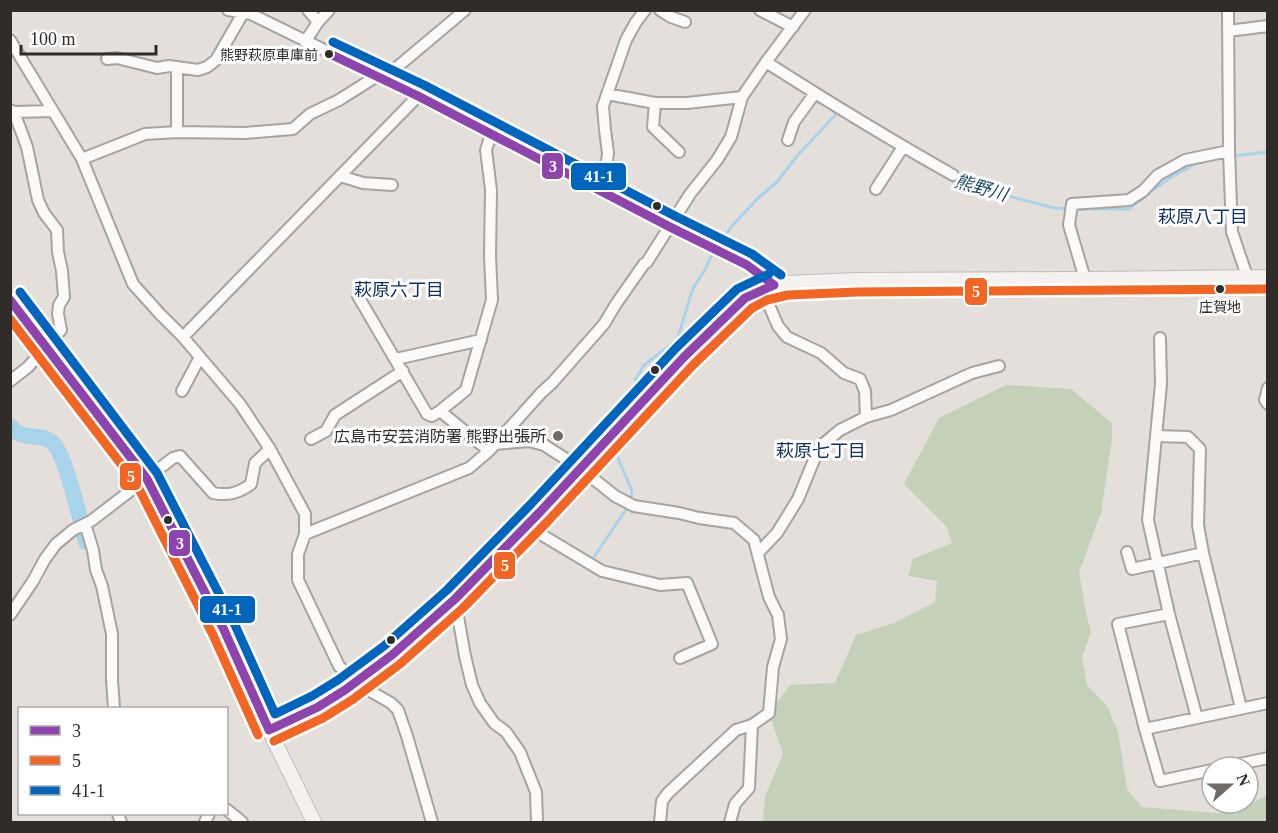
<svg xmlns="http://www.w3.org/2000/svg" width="1278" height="833" viewBox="0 0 1278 833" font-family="'Times New Roman','Noto Sans JP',serif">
<rect width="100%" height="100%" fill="#e4dfda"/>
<path fill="#c4d1b9" d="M1006,385l65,4 41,34v16l-11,74 -22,59 7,41 5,19 -9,25 5,28 20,21 11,26 9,57 15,18 75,6 31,-8 19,-10v27h-504l2,-26 18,-42 -14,-41 21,-28 45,-2 21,-48 38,-12 41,-21 2,-21 -29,-5 5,-17 39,-16 -5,-16 -43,-43 35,-66z"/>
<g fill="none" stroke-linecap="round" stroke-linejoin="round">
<path stroke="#a8d4eb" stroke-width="3" d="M1231,156l37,-4
M943,175l9,6 102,27 15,1
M1075,209h54l21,-17 20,-14 25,-14 12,-3
M719,243l14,-18 24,-26 20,-17 20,-26 40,-43h2
M635,380l9,-15 33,-25 16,-52 12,-18 8,-18
M614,446l4,12 14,33 -1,8
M594,557l33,-49"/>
<path stroke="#a8d4eb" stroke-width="16" d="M10,426c12,16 29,6 42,16 13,10 29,81 34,100"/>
<defs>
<path id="minor" d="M228,10l23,4 167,82 252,131 77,38 27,20
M308,10l10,12
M660,10l11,7 14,5
M760,10l33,17
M1228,10l1,141 3,81 15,44
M1228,31l40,-5
M10,40l72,119 51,125 27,30 23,23 17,20 40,47 30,45 35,65v20l-7,20v26l41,86 17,17 35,20 7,7 9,26 25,86
M305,42l13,-20 11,-12
M107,59l10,-1 40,10 12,-2 29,4 9,-3 9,-7 27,-47
M766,62c61,39 123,77 187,113
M177,67v65
M383,79l82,-69
M607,94l48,9h32l55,-6
M655,103l-2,24 26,25
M10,110l4,2 39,-1
M788,140l6,-18 21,-29
M82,159l63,-25 32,-2 68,1 48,-4 17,-15 29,-14 38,-24
M340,176l23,7 29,2
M594,188l13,-27 1,-8 -3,-23 -2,-24 23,-66 10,-18 9,-12
M876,189l27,-42
M1085,279l-16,-54 3,-21 57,-4 14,-9 15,-16 27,-15 44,-9
M762,289l16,37 9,11 34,16 23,20 16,6 5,12 1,26
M358,296l69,118 5,2 8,-5 26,-21 26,-90 -2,-44 1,-66 -5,-40 5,-16
M183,337l235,-241
M1160,338l1,46 -13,136 21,94 28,104
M396,359l85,-19
M10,381l18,-14 33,-37 -3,-16 1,-9 5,-8 -2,-26 -4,-19 -1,-22 -13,-17 -6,-13 -11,-53 -13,-35
M1268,388l-3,12 3,4
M182,391l18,-34
M440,411l49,40
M1156,436l32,1 12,12 -2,76 5,28 38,155
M311,439l15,-8 9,-16 68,-44
M495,444l34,-3 15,4 36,23 35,28 19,10 45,7 20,5 35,5 20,17 15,57 9,18 3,24 -8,28 -4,46 -17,12 -16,5 -68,63 -6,8 -2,21
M85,524l8,26 3,20 6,16 10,48v46l2,28
M527,526l75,45 58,14 27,-2 25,61 -32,14
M305,534l164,-66 20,-17 52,-58 12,-11 51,-58 12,-20 28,-40 3,-2 43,-68 27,-34 14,-23 11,-40 24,-35 39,-52
M1127,552l5,17 71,-16
M758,553l19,-20 21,-34 16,-39 8,-15 18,-15 26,-13 25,-7 81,-37 27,-7
M455,599l10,57 7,29 8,18 14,20 12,9 14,20 16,40 1,30
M1169,614l-51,10 27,105 15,52 52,-11
M10,615l23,-34 12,-22 11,-15 17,-14 18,-9 82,-63 7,-2 33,37c15,3 26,0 38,-9l4,-21 15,-14
M1145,729l123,-26
M1225,767l43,-9
M226,809l16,13
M118,814l3,8
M205,822l4,-8
M730,822l5,-18 14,-16 3,-63"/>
<path id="major" d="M10,299l137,180 77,151 45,100 45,92
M269,730l49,-23 27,-17 47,-35 63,-56 84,-86 41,-45 104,-111 61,-59 17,-9 12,-4 13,-2 70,-3 233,-1 178,-2"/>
</defs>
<use href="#minor" stroke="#a7a3a0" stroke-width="14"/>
<use href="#major" stroke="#c0bebb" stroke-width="16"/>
<use href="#minor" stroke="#fbfaf9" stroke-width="10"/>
<use href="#major" stroke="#f5f1f0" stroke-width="14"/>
<defs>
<path id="bus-1" d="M328,53l90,43 252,131 77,38 27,20
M10,300l137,179 77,151 45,100
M269,730l49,-23 27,-17 47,-35 63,-56 84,-86 145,-156 61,-59 29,-13"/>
<path id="bus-2" d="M10,319l127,166 76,150 45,100
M274,741l49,-23 29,-18 48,-36 63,-56 85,-87 145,-156 59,-57 15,-8 21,-5 69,-3 411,-3"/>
<path id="bus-3" d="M333,42l91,43 251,131 77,38 29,21
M20,292l137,181 78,152 40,89 37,-18 26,-16 46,-34 63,-56 83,-85 146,-157 61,-59 32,-15"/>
</defs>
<use href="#bus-1" stroke="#fff" stroke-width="14"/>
<use href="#bus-2" stroke="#fff" stroke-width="14"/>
<use href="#bus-3" stroke="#fff" stroke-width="14"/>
<use href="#bus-1" stroke="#8e44ad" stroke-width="9"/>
<use href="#bus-2" stroke="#f26522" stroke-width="9"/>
<use href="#bus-3" stroke="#0065bd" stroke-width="9"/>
</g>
<g fill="#302c29" stroke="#fff" stroke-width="2">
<circle cx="329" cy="54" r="5"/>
<circle cx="657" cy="206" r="5"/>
<circle cx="1220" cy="289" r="5"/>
<circle cx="655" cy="370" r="5"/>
<circle cx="168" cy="520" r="5"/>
<circle cx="391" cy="640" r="5"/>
</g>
<circle fill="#6f6b67" stroke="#fff" stroke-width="2" cx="558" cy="436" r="6"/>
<g text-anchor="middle" stroke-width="6" stroke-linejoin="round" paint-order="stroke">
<g font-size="14" fill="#302c29" stroke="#fff" text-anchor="end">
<text x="318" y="60">熊野萩原車庫前</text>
<text x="1220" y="312" text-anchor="middle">庄賀地</text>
</g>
<g font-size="16" fill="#302c29" stroke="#fff" text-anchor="end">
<text x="546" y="442">広島市安芸消防署 熊野出張所</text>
</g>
<g font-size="18" font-style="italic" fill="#1b4e66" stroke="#fff">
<text transform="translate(981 188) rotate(16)" y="6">熊野川</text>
</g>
<g font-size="18" fill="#102f64" stroke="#fff">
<text x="1203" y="223">萩原八丁目</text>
<text x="399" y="296">萩原六丁目</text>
<text x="821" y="457">萩原七丁目</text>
</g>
</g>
<g stroke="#fff" stroke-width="2">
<rect x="541" y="152" width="23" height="28" rx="6" fill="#8e44ad"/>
<rect x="570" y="162" width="57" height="29" rx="6" fill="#0065bd"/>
<rect x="964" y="277" width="24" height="29" rx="6" fill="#f26522"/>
<rect x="119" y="462" width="23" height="29" rx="6" fill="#f26522"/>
<rect x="168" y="529" width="23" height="28" rx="6" fill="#8e44ad"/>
<rect x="493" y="551" width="23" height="29" rx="6" fill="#f26522"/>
<rect x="199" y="595" width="57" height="29" rx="6" fill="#0065bd"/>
</g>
<g font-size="16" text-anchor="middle" font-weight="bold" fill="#fff">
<text x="553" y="172">3</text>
<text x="599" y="182">41-1</text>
<text x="976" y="297">5</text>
<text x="131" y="482">5</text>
<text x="180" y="549">3</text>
<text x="505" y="571">5</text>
<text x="227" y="615">41-1</text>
</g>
<rect width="1278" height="833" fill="none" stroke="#302c29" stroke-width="24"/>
<rect x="18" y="707" width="210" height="108" fill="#ffffff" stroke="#acaba9" stroke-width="1.5"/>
<rect x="30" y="726" width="30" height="9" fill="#8e44ad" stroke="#acaba9" stroke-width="1.5"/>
<text x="72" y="737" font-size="18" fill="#302c29">3</text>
<rect x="30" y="756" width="30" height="9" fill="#f26522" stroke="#acaba9" stroke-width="1.5"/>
<text x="72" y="767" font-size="18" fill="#302c29">5</text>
<rect x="30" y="786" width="30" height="9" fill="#0065bd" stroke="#acaba9" stroke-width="1.5"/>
<text x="72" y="797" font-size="18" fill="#302c29">41-1</text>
<g transform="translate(1230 785) rotate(69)"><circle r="28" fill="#ffffff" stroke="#acaba9" stroke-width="1.5"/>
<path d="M0-4.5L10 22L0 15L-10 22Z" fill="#6f6b67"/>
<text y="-9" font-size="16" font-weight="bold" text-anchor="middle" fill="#302c29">N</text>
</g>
<path d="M21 45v9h135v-9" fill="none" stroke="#302c29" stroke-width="3"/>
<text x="30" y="45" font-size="18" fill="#302c29" stroke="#ffffff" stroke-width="4.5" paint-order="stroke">100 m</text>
</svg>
